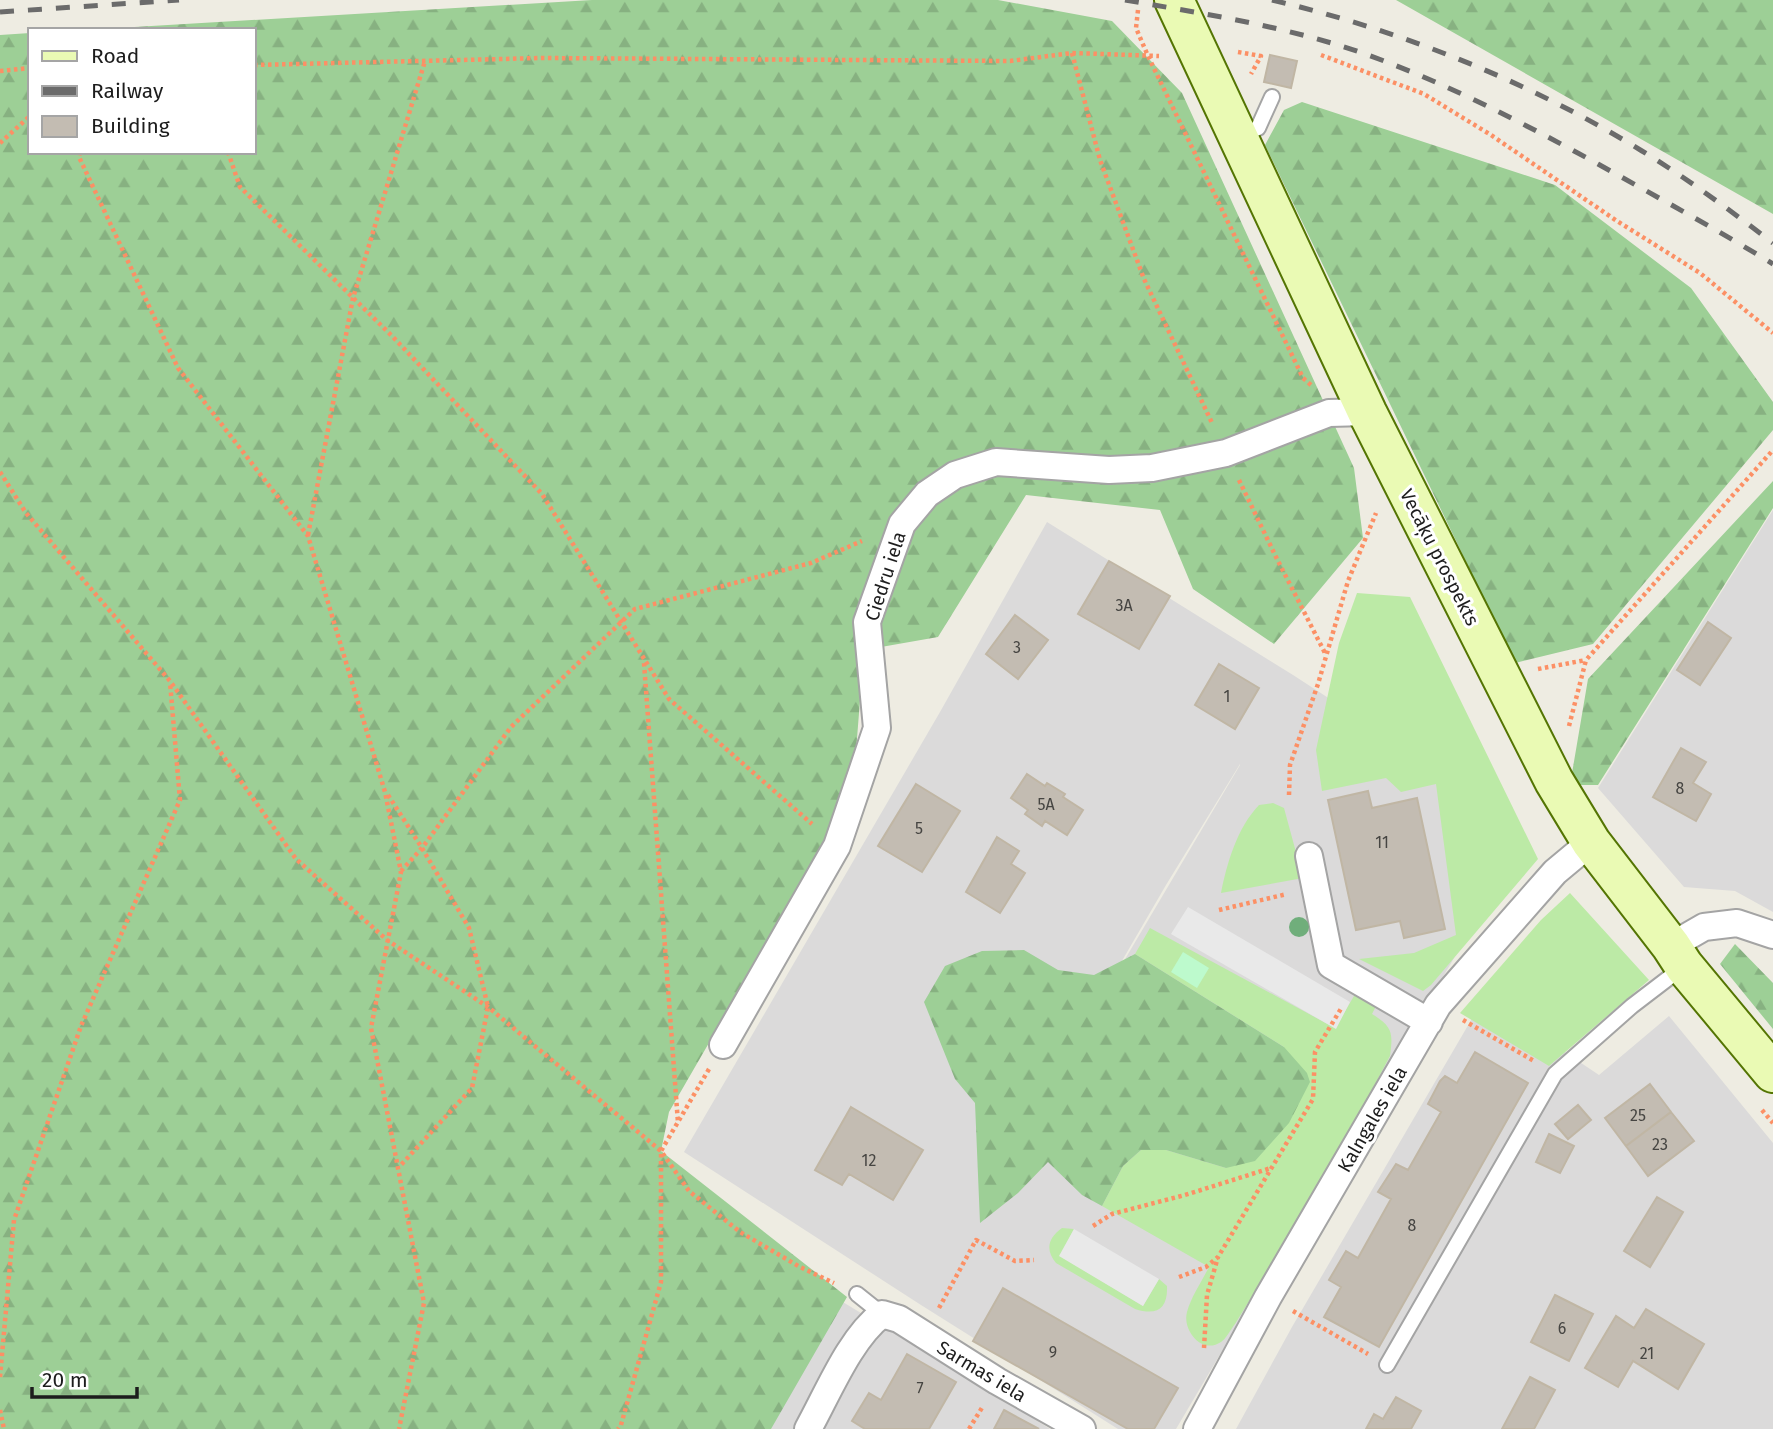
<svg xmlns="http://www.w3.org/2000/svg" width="1773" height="1429" viewBox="0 0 1773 1429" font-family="'Fira Sans',sans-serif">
<defs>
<pattern id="forest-firs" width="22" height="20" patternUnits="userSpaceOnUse" patternTransform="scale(1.75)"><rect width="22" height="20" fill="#9dcf96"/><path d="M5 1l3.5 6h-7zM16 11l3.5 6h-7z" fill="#87b181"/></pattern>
</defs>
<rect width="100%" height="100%" fill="#eeece2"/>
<path fill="#dbdada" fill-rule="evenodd" d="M1773,510v402l-38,-21 -51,-4 -86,-99z
M1047,522l246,153 211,137 15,36 -343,581h-58l-197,-124 -237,-153 256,-440zM1240,764v1l-215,363 141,-243z
M1484,998l115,77 70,-59 104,127v286h-537l56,-102z
M818,1287l185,112 47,30h-312z"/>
<path fill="#bceaa6" d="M1357,593l53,4 128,262 -107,126 -8,6 -64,-32 55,-6 42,-18 -20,-151 -35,8 -15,-14 -64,13 -6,-41 23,-107z
M1273,803l11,5 19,70 -82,15c6,-30 16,-65 38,-88z
M1570,893l79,87 -100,86 -89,-53 81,-93z
M1150,928l185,100 22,-37 20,13 -5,10c21,13 21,19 18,42l-66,124 -89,144c-4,5 -9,15 -14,18 -19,13 -39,-12 -34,-30 4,-15 15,-31 22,-45l-107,-61 21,-40 18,-16h25l60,18 58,-121 -149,-93z
M1062,1228l12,1 -14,27 83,50 16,-27 8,7c1,23 -10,30 -32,23l-79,-46c-11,-13 -8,-25 6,-35z"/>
<path fill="url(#forest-firs)" d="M592,0h406l114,21 70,72 172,375 9,70 -89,106 -81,-55 -33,-79 -134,-15 -88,142 -74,13 -8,101 -28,86 -159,275 -8,39 186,146 -76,132h-771v-1394l30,-2v119h224v-122h-170z
M1396,0h377v214z
M1302,102l253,83 136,103 82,114v28l-180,214 -78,19 -250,-518 19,-35z
M1773,481v27l-175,277h-28l18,-106z
M1735,944l38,39v46l-53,-65z
M1024,950l34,20 36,5 41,-21 149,93 23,26 3,9 -21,41 -34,38 -29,7 -60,-18h-25l-18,16 -21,40 -20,-11 -34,-33 -30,31 -38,30 -5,-120 -20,-24 -31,-77 21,-36 37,-15z"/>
<path fill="#bdfacd" d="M1183,952l26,16 -12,20 -26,-16z"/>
<path fill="#e9e9e9" d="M1188,907l162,95 -14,27 -165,-95z
M1074,1229l85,50 -16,27 -84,-50z"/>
<path fill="#c3bcb2" stroke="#c0b6a4" stroke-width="2" d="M1270,55l27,6 -6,27 -27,-6z
M1109,561l61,35 -31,53 -61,-35z
M1015,615l33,25 -30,39 -32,-25z
M1708,622l23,16 -31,47 -23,-15z
M1219,664l40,24 -24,41 -40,-24z
M1681,748l25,14 -13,21 18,11 -15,27 -43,-24z
M1027,774l18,12 2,-3 18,11 -2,3 20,13 -16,25 -22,-14 -3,5 -17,-12 3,-4 -17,-12z
M916,784l44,27 -38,61 -44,-26z
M1368,791l4,17 45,-10 28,131 -41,9 -4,-17 -44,9 -28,-130z
M997,837l22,14 -8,13 14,9 -25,40 -34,-21z
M1475,1052l53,31 -149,264 -55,-30 17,-30 -12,-7 17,-29 12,7 33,-59 -13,-7 18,-28 12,6 33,-58 -13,-8 12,-23 5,-5 12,7z
M1650,1084l21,28 -45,34 -21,-28z
M1578,1105l13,15 -23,19 -13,-15z
M851,1107l72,43 -30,50 -44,-26 -7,11 -27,-15z
M1671,1112l23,29 -46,35 -22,-30z
M1549,1134l25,12 -14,27 -24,-11z
M1657,1197l26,15 -33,55 -26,-16z
M1003,1288l175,100 -24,41h-26l-155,-88z
M1555,1295l38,19 -24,47 -38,-19z
M1646,1309l58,35 -26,45 -45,-28 -15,26 -33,-19 31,-52 18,12z
M907,1354l49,28 -27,47h-64l-13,-8 17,-28 12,7z
M1530,1377l25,13 -21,39h-32z
M1396,1397l25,14 -10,18h-45l8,-15 9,5z
M1004,1410l35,19h-45z"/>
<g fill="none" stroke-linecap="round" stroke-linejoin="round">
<defs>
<path id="lane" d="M1239,136l19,-8 14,-31
M857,1294l25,20
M1387,1365l168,-291 77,-68 51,-39"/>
<path id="street" d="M1309,856l22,109 98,57
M1671,946l33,-19 33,-4 36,12
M723,1045l114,-199 40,-118 -10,-106 35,-98 25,-30 28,-19 41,-13 113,8 43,-2 74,-15 103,-40 38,-1
M808,1429c20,-36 42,-91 74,-115l17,5 98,62 85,48
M1197,1429l71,-132 170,-292 117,-133 36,-30"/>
<path id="secondary" d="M1174,0l193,412 187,369 37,61 80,104 13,20 89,107"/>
</defs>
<use href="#lane" stroke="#a4a4a4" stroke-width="18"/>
<use href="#street" stroke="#a4a4a4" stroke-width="30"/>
<use href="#secondary" stroke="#547503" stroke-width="42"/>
<path stroke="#fc9065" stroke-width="4.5" stroke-dasharray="3.5 3.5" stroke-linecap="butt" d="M1138,10l-2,18 12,28 155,322 9,8
M1238,52l23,4 -10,18
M1072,53l28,107 44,119 69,146
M1321,55l103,39 67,41 126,86 83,52 73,60
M254,65l288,-7 468,3 62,-8 87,3
M0,71l30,-3
M0,143l30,-27
M80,152l-1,5 99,211 130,168 77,256 16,80 -30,156 53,275 -25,126
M228,152l12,35 152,149 150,158 127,205 143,125
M0,472l26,41 144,168 126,178 91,81 101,67 173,144v131l-40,143 -3,4
M1239,480l37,77 50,98
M308,535l45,-237 72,-237
M644,663l34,460
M1538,669l48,-9
M1569,726l17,-66 187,-210
M388,795l34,53 47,80 19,79 -16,81 -72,78
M1289,795l1,-30 28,-81 30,-103 28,-68
M401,871l21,-23 89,-121 124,-118 176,-46 51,-22
M1219,910l68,-16
M1463,1020l71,41
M709,1069l-48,82 28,40 51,41 60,35 34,16
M1762,1110l11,13
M1093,1226l19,-12 73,-19 86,-27
M1179,1277l27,-10 12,-10 95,-158 2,-47 27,-45
M939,1308l37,-68 39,21 19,-1
M1293,1311l75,43
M1204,1348l3,-53 11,-38
M0,1377l14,-157 67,-194 99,-226 -10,-118
M0,1410l4,19
M969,1429l14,-23"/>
<use href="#lane" stroke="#fff" stroke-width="14"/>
<use href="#street" stroke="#fff" stroke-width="26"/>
<use href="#secondary" stroke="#eafab4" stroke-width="38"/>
<path stroke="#6b6b6b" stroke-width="5" stroke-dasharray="14 14" stroke-linecap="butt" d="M1125,0c81,14 165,27 243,55 80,29 155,68 230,109 59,33 118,65 175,100
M1272,0c130,31 256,81 370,151 46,28 89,60 131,92
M0,12l179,-12"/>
</g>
<circle fill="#70ae7b" cx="1299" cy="927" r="10"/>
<g text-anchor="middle" stroke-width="6" stroke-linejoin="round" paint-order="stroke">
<g font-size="16" fill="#464542">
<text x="1124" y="611">3A</text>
<text x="1017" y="653">3</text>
<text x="1227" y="702">1</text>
<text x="1680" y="794">8</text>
<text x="1046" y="810">5A</text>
<text x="919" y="834">5</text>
<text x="1382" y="848">11</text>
<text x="1638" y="1121">25</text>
<text x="1660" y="1150">23</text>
<text x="869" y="1166">12</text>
<text x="1412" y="1231">8</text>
<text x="1562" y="1334">6</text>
<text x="1053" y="1358">9</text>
<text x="1647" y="1359">21</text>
<text x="920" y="1394">7</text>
</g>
<g font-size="19" fill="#1d1d1d" stroke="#fff">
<text transform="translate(1440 557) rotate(63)" y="7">Vecāķu prospekts</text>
<text transform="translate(885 576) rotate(-72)" y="7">Ciedru iela</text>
<text transform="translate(1372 1119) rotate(-60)" y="7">Kalngales iela</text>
<text transform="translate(982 1371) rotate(31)" y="7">Sarmas iela</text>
</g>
</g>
<rect x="28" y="28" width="228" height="126" fill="#ffffff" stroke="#a5a5a5" stroke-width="2"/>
<rect x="42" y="51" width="35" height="10" fill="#eafab4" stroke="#a5a5a5" stroke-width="2"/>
<text x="91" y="63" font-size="21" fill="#1d1d1d">Road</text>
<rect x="42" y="86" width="35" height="10" fill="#6b6b6b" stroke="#a5a5a5" stroke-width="2"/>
<text x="91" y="98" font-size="21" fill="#1d1d1d">Railway</text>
<rect x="42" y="116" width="35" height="21" fill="#c3bcb2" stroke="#a5a5a5" stroke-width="2"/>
<text x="91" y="133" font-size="21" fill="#1d1d1d">Building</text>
<path d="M32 1387v10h105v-10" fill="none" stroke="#1d1d1d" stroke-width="3.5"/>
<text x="42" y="1387" font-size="21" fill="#1d1d1d" stroke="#ffffff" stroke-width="5" paint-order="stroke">20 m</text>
</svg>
